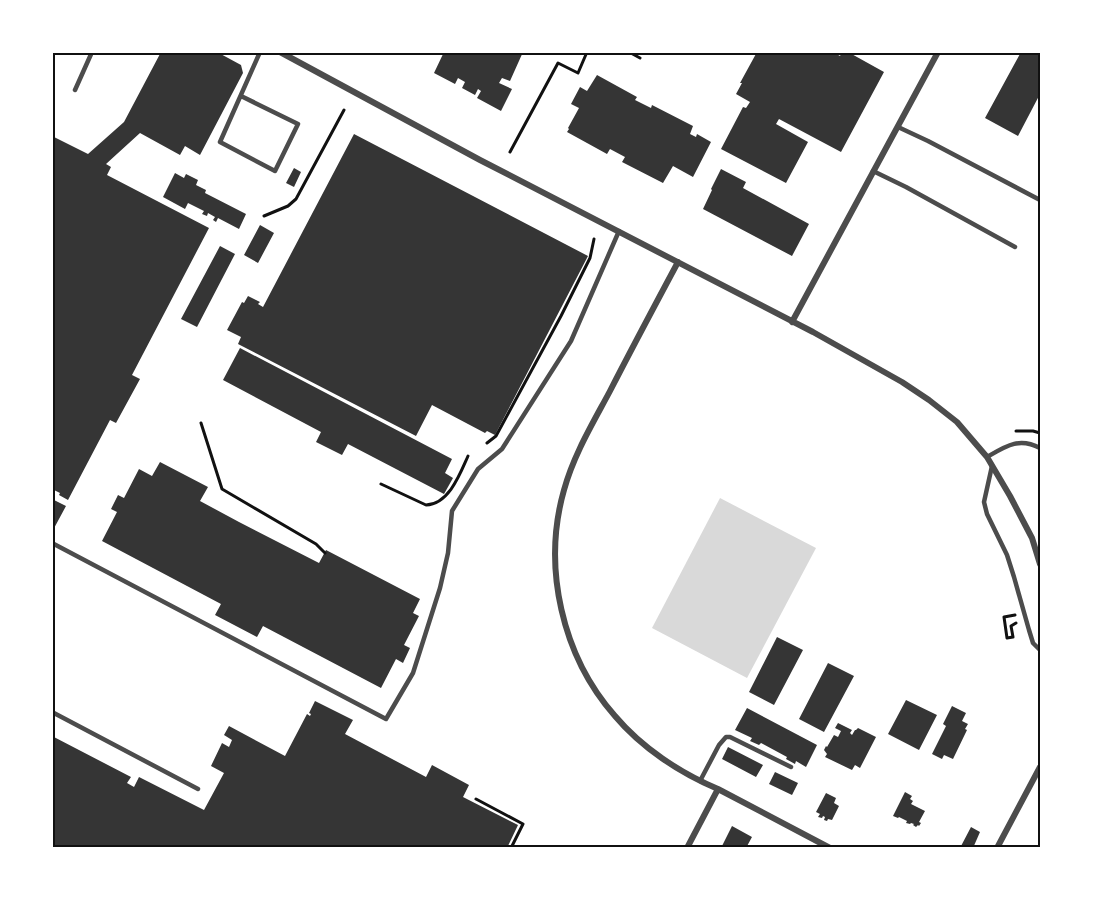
<svg xmlns="http://www.w3.org/2000/svg" width="1093" height="900" viewBox="0 0 1093 900" font-family="'Asap Condensed',sans-serif">
<rect width="100%" height="100%" fill="#fff"/>
<path fill="#d9d9d9" d="M720,498l96,50 -69,130 -95,-50z"/>
<path fill="#353535" d="M161,52h56l24,13 2,8 -43,82 -15,-9 -5,9 -40,-22 -34,31 5,3 -4,8 102,53 -77,147 8,4 -24,44 -6,-3 -42,80 -9,-5 1,-2 -8,-4v-353l36,18 36,-32z
M444,52h79l-13,29 -8,-3 -3,5 13,6 -11,22 -24,-13 4,-7 -3,-2 -3,6 -13,-7 3,-6 -7,-4 -3,6 -21,-11z
M757,52h76l7,4 2,-4h6l36,20 -43,80 -62,-33 -3,5 32,18 -22,41 -65,-34 22,-42 3,1 4,-6 -14,-8 6,-11h-2z
M1021,52h19v42l-22,42 -33,-18z
M597,75l40,22 -2,3 16,8 1,-3 41,21 -3,8 6,3 1,-3 14,8 -18,35 -20,-11 -10,17 -41,-21 3,-5 -15,-8 -3,5 -40,-22 2,-3 -1,-1 11,-20 -8,-4 9,-17 7,4z
M354,134l234,122 -93,179 -8,-4 -2,2 -53,-28 -16,31 -178,-92 3,-7 -14,-7 15,-28 2,1 4,-7 12,6 -2,2 5,3z
M294,168l7,4 -7,15 -8,-4z
M721,169l25,13 -3,6 66,36 -17,32 -89,-47 9,-19 -1,-1z
M175,173l9,5 2,-4 12,6 -2,5 10,5 -1,3 41,21 -7,15 -21,-11 -2,4 -3,-2 2,-3 -7,-4 -1,3 -5,-2 2,-3 -16,-8 -3,6 -22,-12z
M260,225l14,8 -16,30 -14,-8z
M220,246l15,8 -38,73 -16,-8z
M240,348l212,111 -7,14 8,5 -9,16 -96,-50 -6,11 -26,-13 5,-10 -98,-52z
M160,462l48,25 -8,14 39,21 80,41 7,-13 94,49 -7,14 6,3 -15,29 6,3 -7,15 -7,-4 -15,29 -118,-62 -6,11 -42,-22 6,-11 -119,-63 15,-29 -6,-3 7,-14 6,3 15,-29 13,7z
M52,499l14,7 -14,26z
M777,637l26,13 -29,55 -25,-13z
M828,663l26,13 -30,56 -25,-13z
M906,700l31,15 -18,35 -31,-16z
M315,701l38,19 -8,14 81,43 6,-12 37,20 -6,12 55,28 -11,23h-455v-112l79,41 -4,6 7,4 5,-10 65,33 20,-37 -13,-7 11,-23 7,4 3,-7 -8,-5 5,-9 56,30 22,-42 3,2 1,-2 -2,-1z
M952,706l14,7 -4,8 6,3 -3,5 2,1 -14,29 -9,-4 -2,4 -10,-5 14,-28 -3,-2z
M747,708l70,37 -11,22 -10,-6 -1,3 -9,-5 1,-2 -26,-14 -2,2 -9,-4 2,-3 -17,-8z
M838,723l14,7 -2,3 2,2 3,-5h1l2,-2 18,9 -16,31 -5,-3 -3,5 -27,-13 2,-3 -3,-4 2,-4 1,1 7,-12 4,2 3,-6 -6,-3z
M728,747l35,18 -7,12 -34,-18z
M775,772l23,11 -6,12 -23,-11z
M905,792l7,4 -2,3 3,2 -2,3 14,7 -6,11 2,1 -2,3 -1,-1 -2,2 -3,-2 1,-1 -3,-1 -1,1 -4,-1 1,-2 -8,-4 -1,1 -5,-2z
M826,793l10,5 -2,5 5,3 -7,14 -4,-1 -1,2 -3,-1 1,-3 -2,-1 -1,2 -4,-1 2,-3 -4,-2z
M732,826l20,11 -6,11h-25z
M971,827l9,5 -7,16h-13z"/>
<g fill="none" stroke-linecap="round" stroke-linejoin="round">
<path stroke="#111" stroke-width="3" d="M629,52l11,6
M510,152l48,-89 20,10 9,-21
M264,216l24,-10 8,-7 48,-89
M201,423l21,66 94,55 9,9
M1016,431h17l7,2
M487,443l9,-7 65,-120 29,-58 4,-19
M381,484l45,21c23,-1 34,-31 42,-49
M1015,615l-11,2 3,21 6,-1 -2,-11 5,-3
M476,799l47,25 -12,24"/>
<path stroke="#4c4c4c" stroke-width="4.5" d="M75,90l17,-38
M241,96l57,28 -23,47 -55,-29 40,-90
M898,127l30,14 112,59
M873,171l33,16 109,60
M987,457c19,-11 32,-20 53,-9
M992,466l-8,36 3,12 20,41 7,22 15,53 4,13 7,7
M52,543l334,176 27,-46 27,-85 8,-35 4,-42 26,-42 24,-20 69,-108 48,-110
M52,712l146,77
M700,781l19,-36 7,-8h4l61,30"/>
<path stroke="#4c4c4c" stroke-width="6" d="M280,52l200,108 333,172 89,50 27,18 28,22 30,35 23,39 22,42 8,26
M678,262c-23,43 -46,86 -68,129 -17,32 -36,63 -46,99 -22,77 -2,166 51,226 27,32 65,57 103,73l112,59
M792,322l146,-270
M687,848l31,-59
M997,848l43,-81"/>
</g>
<rect width="1093" height="900" fill="none" stroke="#ffffff" stroke-width="108"/>
<rect x="54" y="54" width="985" height="792" fill="none" stroke="#111" stroke-width="2"/>
</svg>
